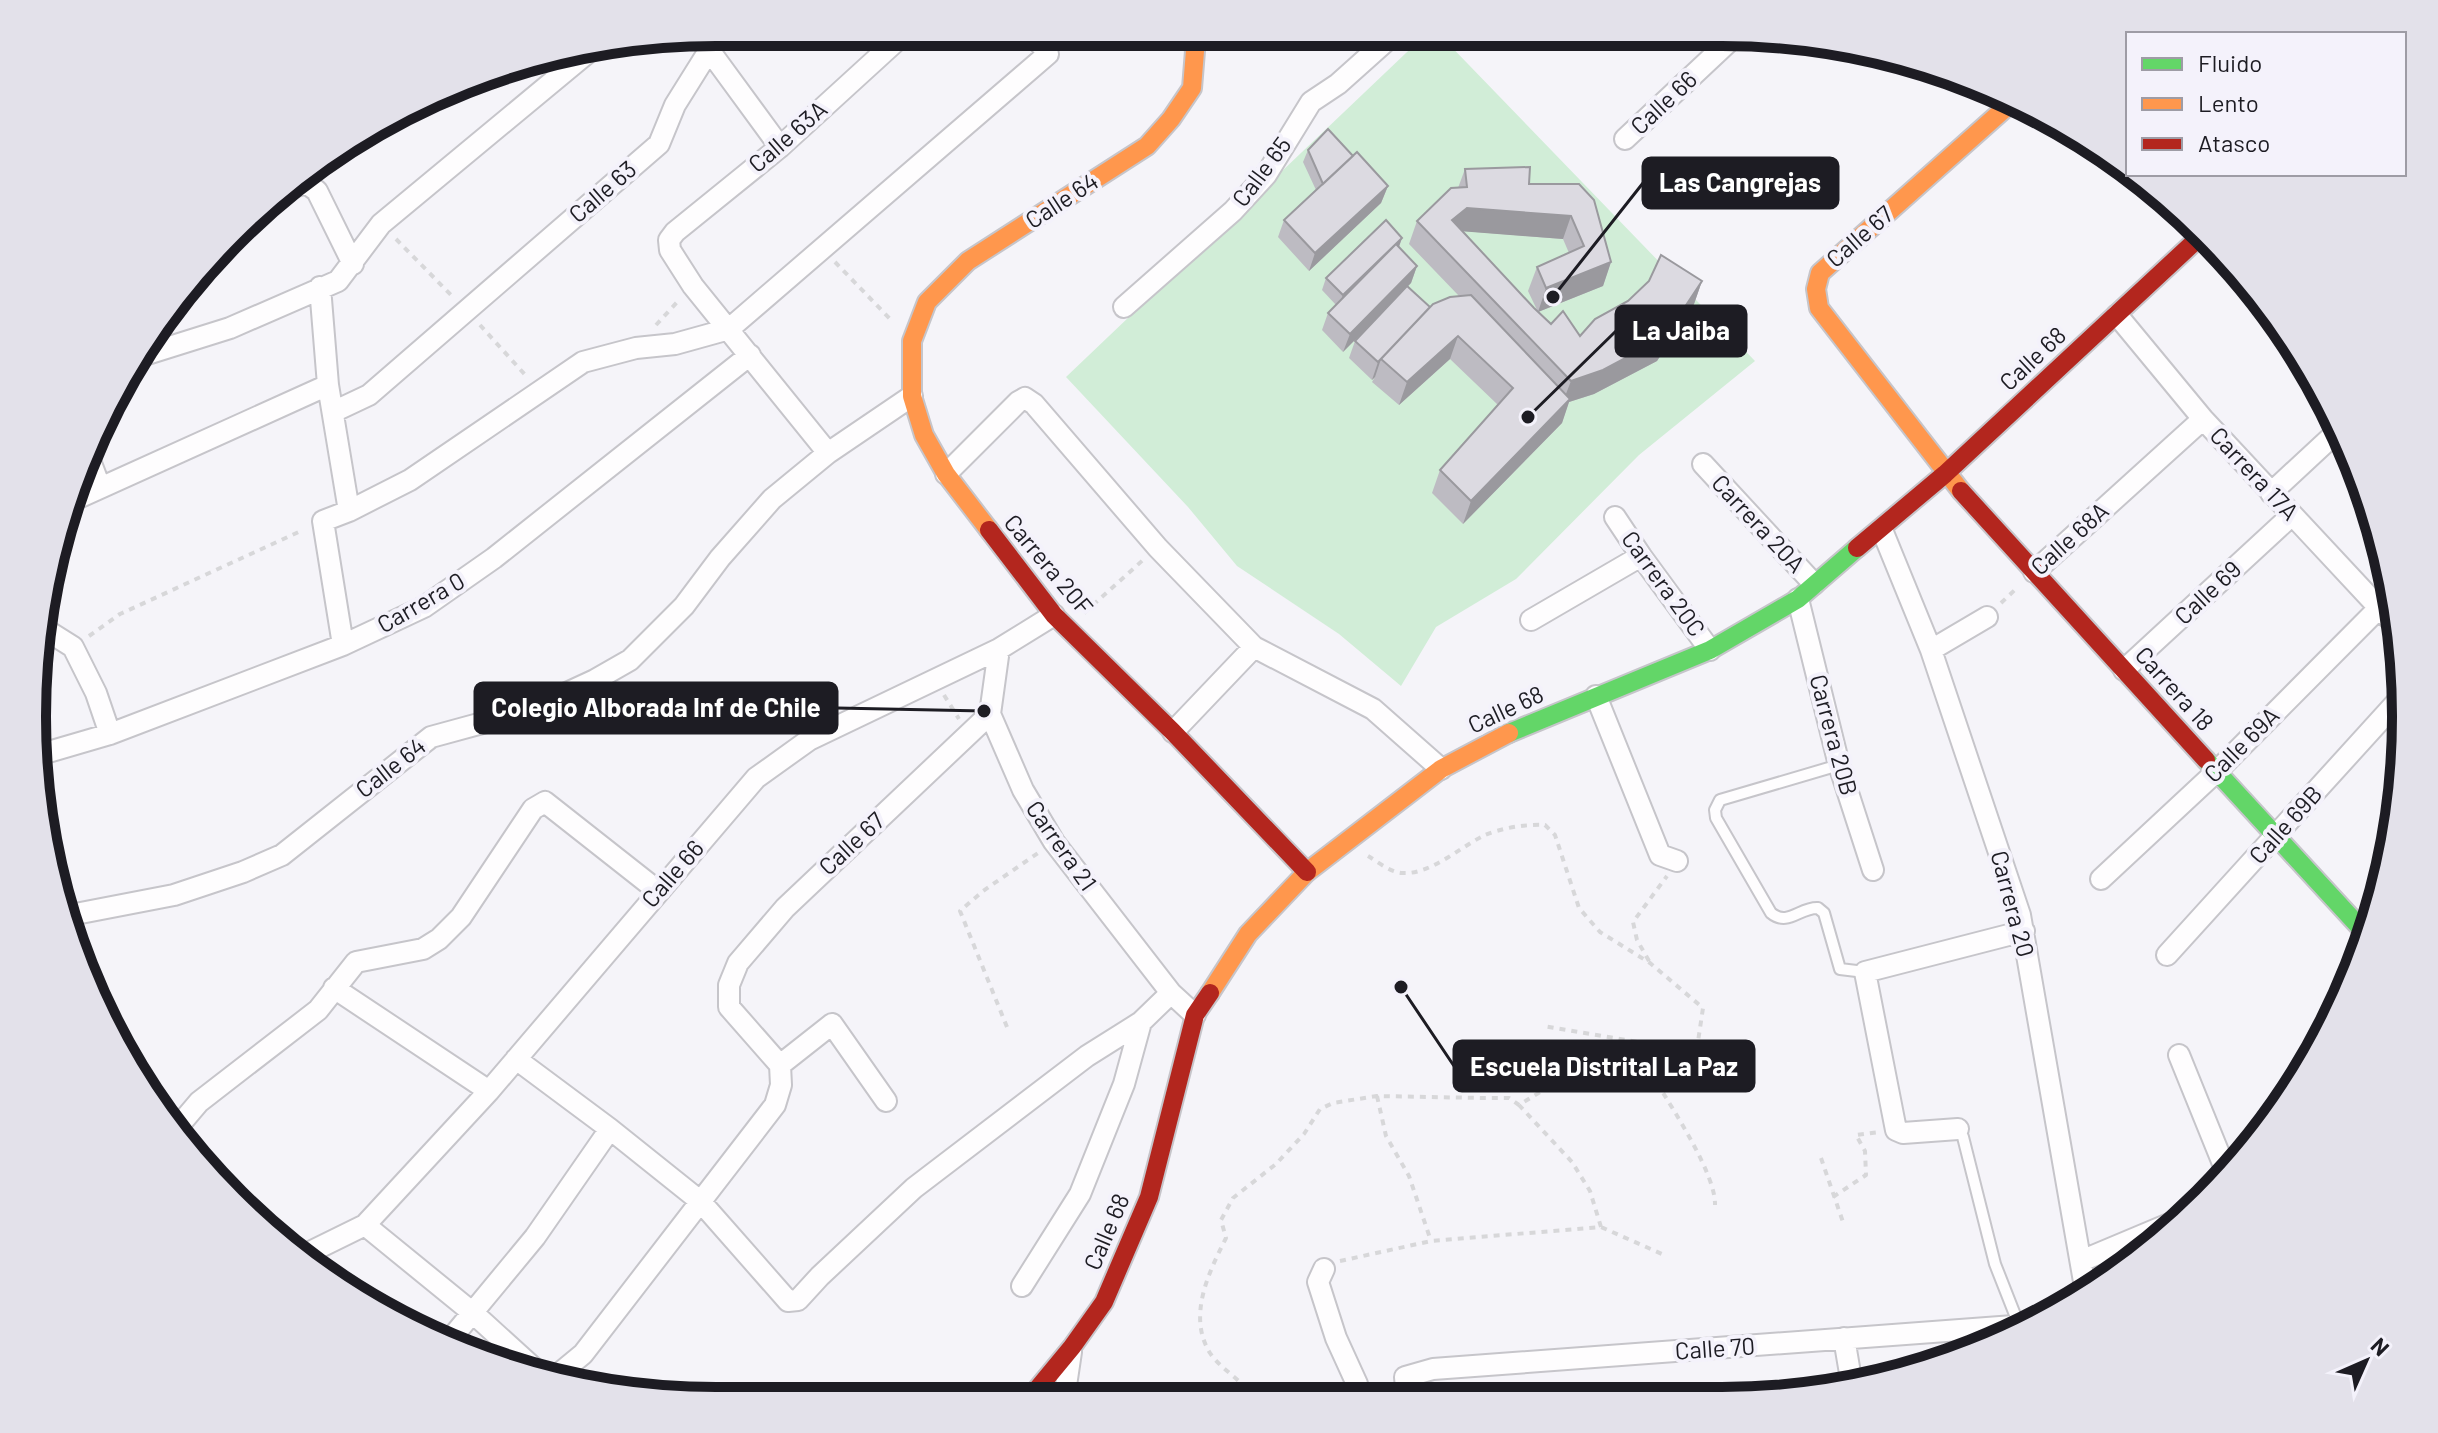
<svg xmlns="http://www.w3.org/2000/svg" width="2438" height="1433" viewBox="0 0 2438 1433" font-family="Barlow,sans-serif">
<rect width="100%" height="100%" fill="#f5f4f9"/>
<path fill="#d1edd7" d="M1427,33h11l317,328 -116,94 -123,124 -80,48 -35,59 -62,-52 -102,-68 -49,-59 -122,-130z"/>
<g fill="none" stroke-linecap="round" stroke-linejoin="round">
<defs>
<path id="lane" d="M1839,765l-119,35 -5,10 1,8 55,95c17,14 29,-6 47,-5l6,5 16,56 25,3
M1958,1129l5,8 32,127 24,61"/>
<path id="street" d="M698,35l82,112
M1625,139l113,-106
M284,190l22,-7 11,8 36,73
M320,287l8,98 21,126
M1124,307l109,-96 33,-36 45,-73 27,-18 57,-51
M2117,315l86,104 194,208
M144,355l86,-27 108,-47 43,-57 205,-170
M333,412l36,-17 290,-251 16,-39 35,-56
M828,453l-135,-167 -23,-36 -1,-10 6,-8 105,-85 126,-115
M89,458l11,29
M1703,464l111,120
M946,474l72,-72 7,-4 9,6 124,144 96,99 119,62 68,60
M2271,493l69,-64
M67,503l261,-118
M1615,517l26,39 69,94
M1882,530l49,120 89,265 66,378
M2034,572l169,-153
M1798,599l41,166 34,105
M1531,620l110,-64
M46,630l27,17 23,46 14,41
M343,645l-20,-124 26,-10 61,-31 173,-118 53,-14 39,-4 54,-15 319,-275 -17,-22
M999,649l-9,65 33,76 31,52 117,151 24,22
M1931,650l56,-33
M2124,670l168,-155
M1596,696l64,159 17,6
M1173,732l81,-85
M38,755l72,-21 233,-89 81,-38 70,-49 256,-203
M2101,879l116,-108 162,-163
M65,916l109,-21 69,-23 39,-17 149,-118 99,-27 65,-30 35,-20 54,-54 36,-48 52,-59 56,-46 84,-57
M2167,955l237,-261
M334,988l155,103
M2179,1055l47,116
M516,1059l94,70 90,72 88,100 10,-1 22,-24 94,-88 173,-132 54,-34 30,-29
M780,1065l-51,-58v-22l9,-22 47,-55 205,-194
M1958,1129l-55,4 -7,-3 -31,-158 159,-41
M175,1135l7,-13 17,-20 119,-92 38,-48 67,-13 16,-10 22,-22 72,-108 12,-7 113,89
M365,1225l108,88 66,60
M304,1255l61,-30 124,-134 267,-313 53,-38 190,-91 55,-34
M2081,1261l100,-42 14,-13
M1324,1269l-6,13 18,56 21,46 4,15
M1022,1286l58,-92 44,-110 17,-62
M1844,1338l8,47
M449,1341l86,-104 75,-108
M552,1376l8,-3 23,-19 192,-249 6,-20 -1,-20 52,-41 54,77
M1064,1399l7,-47
M1407,1399l-2,-22 28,-8 594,-44"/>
<path id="fast" d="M1509,733l201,-83 88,-51 59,-51
M2206,760l161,175"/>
<path id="slow" d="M1961,491l-142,-183 -3,-19 4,-16 191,-170
M989,530l-43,-56 -22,-39 -12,-39v-55l15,-39 41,-41 179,-115 24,-27 21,-31 3,-37 -4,-18
M1210,993l38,-59 59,-62 134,-103 68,-36"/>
<path id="jam" d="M1961,491l245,269
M989,530l65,85 119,117 134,140
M1857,548l88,-74 260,-242
M1029,1399l43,-52 32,-45 45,-105 46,-182 15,-22"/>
</defs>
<use href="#lane" stroke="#c6c5ca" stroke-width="14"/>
<use href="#street" stroke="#c6c5ca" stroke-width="24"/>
<use href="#fast" stroke="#c6c5ca" stroke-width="22"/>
<use href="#slow" stroke="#c6c5ca" stroke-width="22"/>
<use href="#jam" stroke="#c6c5ca" stroke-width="22"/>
<path stroke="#d7d7d9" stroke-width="4" stroke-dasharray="6 6" stroke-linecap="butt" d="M1063,43l12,-10
M729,44l14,-12
M396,239l56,57
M835,262l58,60
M480,325l48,53
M656,325l24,-26
M2001,603l17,-16
M1084,613l59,-53
M89,636l31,-22 183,-84
M944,695l15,24
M1368,856c10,6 22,16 34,17 28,2 57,-25 81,-37 17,-8 43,-12 62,-11l10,10 24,73 21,24 50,31 53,45 -7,47 -40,-10 -113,-19
M1649,961l-12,-21 -4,-18 34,-46
M1007,1027l-47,-116 23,-20 55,-38
M1657,1083c17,28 59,92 58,122
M1377,1096l9,40 23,40 22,65
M1821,1158l23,67
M1833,1197l33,-22 -1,-24 -9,-16 23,-3
M1601,1227l-11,-36 -18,-29 -53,-57 26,-16 112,-6 -1,-38
M1340,1261l91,-20 170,-14 61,27
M1494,1384l2,15
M1253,1399c-9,-19 -31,-28 -43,-46 -23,-37 -1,-81 16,-115l-5,-18 12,-22 43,-34 28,-30 16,-25 13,-6 44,-7 105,2h27l10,7"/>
<use href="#lane" stroke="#fefdfe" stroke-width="10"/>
<use href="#street" stroke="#fefdfe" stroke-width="20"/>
<use href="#fast" stroke="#63d668" stroke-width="18"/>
<use href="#slow" stroke="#ff974d" stroke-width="18"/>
<use href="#jam" stroke="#b3261e" stroke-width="18"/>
</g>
<path fill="#bdbbc2" d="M1308,150l45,6 35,30 -7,17 -72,68 -31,-34 6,-17 32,-30 -13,-28z
M1465,169l64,15h50l32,78 -8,24 -65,26 -10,-21 9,-24 32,-14 -6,-14 -100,-8 71,77 17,16 29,12 122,-55 -8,23 -37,57 -63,33 -25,8 -7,21 -99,101 -31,-31 8,-23 58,-65 -48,-46 -51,46 -27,-23 3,-5 -3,3 -23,-22 6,-17 28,-29 -40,40 -21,-22 6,-17 8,-8 -14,-15 4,-12 76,-40 -3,9 18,19 -6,17 -3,3 22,21 29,-11 -50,-52 8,-23 41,-33z"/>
<path fill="#9a999e" d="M1388,186l-7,17 -72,68 6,-18z
M1467,208l104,8 -8,23 -104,-8 -7,-11z
M1402,238l-4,11 -60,58 5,-12z
M1611,262l-8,24 -65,26 8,-24z
M1417,266l-6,17 -68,69 7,-18z
M1702,281l-8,23 -37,57 -63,33 -25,8 -7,21 -99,101 8,-23 91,-97 9,-23z
M1458,336l-8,23 -51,46 8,-23z
M1381,359l-6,18 -3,3 6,-18z"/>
<path fill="#dcdae1" stroke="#9a999e" stroke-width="2" d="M1328,129l25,27 -30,28 -15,-34z
M1357,152l31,34 -73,67 -31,-33z
M1530,167l-1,17h50l15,16 17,62 -65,26 -9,-21 47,-21 -13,-30 -104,-8 -15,12 82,88 17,16 12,-13 17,25 15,-17 33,-18 21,-20 12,-26 41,26 -37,56 -62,33 -32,11 -154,-160 34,-33 16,-1 -2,-18z
M1386,220l16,18 -59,57 -17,-17z
M1396,244l21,22 -67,68 -22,-21z
M1407,286l23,21 -52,55 -23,-21z
M1471,295l99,104 -99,102 -31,-31 73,-82 -55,-52 -51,46 -26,-23 52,-55 17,-7z"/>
<g text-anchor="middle" stroke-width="8" stroke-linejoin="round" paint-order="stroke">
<g font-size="24" fill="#1d1c23" stroke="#f4f2fb">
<text transform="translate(1664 103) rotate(-43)" y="8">Calle 66</text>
<text transform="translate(788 137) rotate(-41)" y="8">Calle 63A</text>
<text transform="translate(1262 172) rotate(-53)" y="8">Calle 65</text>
<text transform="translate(603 192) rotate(-41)" y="8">Calle 63</text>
<text transform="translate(1062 201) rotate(-33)" y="8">Calle 64</text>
<text transform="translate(1860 237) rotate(-41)" y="8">Calle 67</text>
<text transform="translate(2033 359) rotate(-43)" y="8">Calle 68</text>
<text transform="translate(2254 474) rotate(47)" y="8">Carrera 17A</text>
<text transform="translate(1758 524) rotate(47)" y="8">Carrera 20A</text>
<text transform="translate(2070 539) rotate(-42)" y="8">Calle 68A</text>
<text transform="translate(1048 565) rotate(50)" y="8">Carrera 20F</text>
<text transform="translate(1663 584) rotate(54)" y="8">Carrera 20C</text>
<text transform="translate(2208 593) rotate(-43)" y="8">Calle 69</text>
<text transform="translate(421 603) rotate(-30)" y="8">Carrera 0</text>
<text transform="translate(2174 689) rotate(48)" y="8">Carrera 18</text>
<text transform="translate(1506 710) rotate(-25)" y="8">Calle 68</text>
<text transform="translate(1833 735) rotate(75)" y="8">Carrera 20B</text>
<text transform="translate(2242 745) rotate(-45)" y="8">Calle 69A</text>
<text transform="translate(391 768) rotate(-38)" y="8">Calle 64</text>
<text transform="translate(2286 825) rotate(-48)" y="8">Calle 69B</text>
<text transform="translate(852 844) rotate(-43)" y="8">Calle 67</text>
<text transform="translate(1061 846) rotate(55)" y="8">Carrera 21</text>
<text transform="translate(673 874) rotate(-49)" y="8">Calle 66</text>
<text transform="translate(2012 904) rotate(75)" y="8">Carrera 20</text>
<text transform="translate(1107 1232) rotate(-67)" y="8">Calle 68</text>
<text transform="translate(1715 1349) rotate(-4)" y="8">Calle 70</text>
</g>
</g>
<path d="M0 0H2438V1433H0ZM716 46H1722A670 670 0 0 1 2392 716V717A670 670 0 0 1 1722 1387H716A670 670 0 0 1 46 717V716A670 670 0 0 1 716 46Z" fill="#e3e1ea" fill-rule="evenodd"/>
<path fill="none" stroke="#1d1c23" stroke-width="10" d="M716 46H1722A670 670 0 0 1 2392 716V717A670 670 0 0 1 1722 1387H716A670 670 0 0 1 46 717V716A670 670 0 0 1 716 46Z"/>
<path fill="none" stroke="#1d1c23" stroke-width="3" d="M1553 297L1643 183M1528 417L1616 331M984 711L837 708M1401 987L1454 1066"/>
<g fill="#1d1c23" stroke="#f4f2fb" stroke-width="3">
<circle cx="1553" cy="297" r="8"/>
<circle cx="1528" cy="417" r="8"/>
<circle cx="984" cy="711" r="8"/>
<circle cx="1401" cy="987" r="8"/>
</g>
<g fill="#1d1c23" stroke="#1d1c23" stroke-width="3">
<rect x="1643" y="158" width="195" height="50" rx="8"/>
<rect x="1616" y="306" width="130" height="50" rx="8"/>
<rect x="475" y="683" width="362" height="50" rx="8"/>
<rect x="1454" y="1041" width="300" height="50" rx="8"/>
</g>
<g font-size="26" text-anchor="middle" font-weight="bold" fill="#fff">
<text x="1740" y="192">Las Cangrejas</text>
<text x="1681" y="340">La Jaiba</text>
<text x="656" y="717">Colegio Alborada Inf de Chile</text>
<text x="1604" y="1076">Escuela Distrital La Paz</text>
</g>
<rect x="2126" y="32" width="280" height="144" fill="#f4f2fb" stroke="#9e9ca5" stroke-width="2"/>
<rect x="2142" y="58" width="40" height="12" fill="#63d668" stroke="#9e9ca5" stroke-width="2"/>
<text x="2198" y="72" font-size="24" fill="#1d1c23">Fluido</text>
<rect x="2142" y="98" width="40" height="12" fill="#ff974d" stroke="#9e9ca5" stroke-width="2"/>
<text x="2198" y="112" font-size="24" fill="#1d1c23">Lento</text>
<rect x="2142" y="138" width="40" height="12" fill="#b3261e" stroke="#9e9ca5" stroke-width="2"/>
<text x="2198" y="152" font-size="24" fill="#1d1c23">Atasco</text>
<g transform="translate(2366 1361) rotate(45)" stroke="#f4f2fb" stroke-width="6" paint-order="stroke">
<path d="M0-6L14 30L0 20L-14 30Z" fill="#1d1c23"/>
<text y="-12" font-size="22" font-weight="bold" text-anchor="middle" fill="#1d1c23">N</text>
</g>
</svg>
